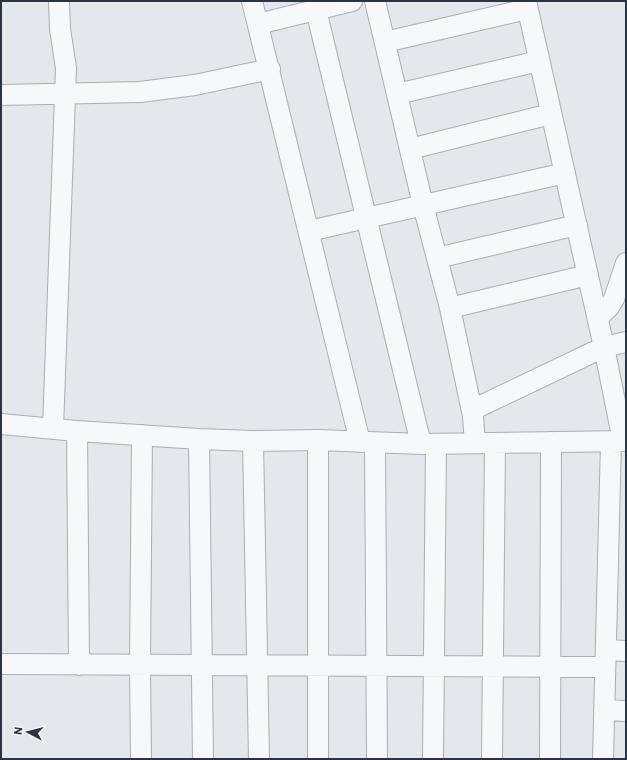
<svg xmlns="http://www.w3.org/2000/svg" width="627" height="760" viewBox="0 0 627 760" font-family="'IBM Plex Sans',sans-serif">
<rect width="100%" height="100%" fill="#e4e7ec"/>
<g fill="none" stroke-linecap="round" stroke-linejoin="round">
<defs>
<path id="minor" d="M252,1l108,441
M375,1l48,204 27,103 23,108 2,27
M526,1l78,346 19,94
M316,10l105,434
M258,24l94,-23
M385,42l142,-33
M397,94l142,-33
M1,95l139,-3 55,-7 75,-16
M410,149l141,-35
M309,231l256,-58
M437,258l140,-33
M450,308l138,-33
M598,317l11,-10 5,-8 12,-36
M472,410l132,-63 22,-5
M1,424l76,7 122,8 54,2 65,-1 103,4 205,-3
M53,429l13,-361 -6,-39 -1,-28
M77,431l2,234
M199,439l4,320
M318,440v319
M253,441l6,318
M375,443l2,316
M606,650l20,1
M1,664l604,3
M604,710l22,1
M141,759l-1,-94 2,-230
M433,759l3,-315
M492,759l3,-316
M550,759l1,-317
M603,759l8,-317"/>
</defs>
<use href="#minor" stroke="#a9aeb7" stroke-width="22"/>
<use href="#minor" stroke="#f7f8fa" stroke-width="20"/>
</g>
<rect width="627" height="760" fill="none" stroke="#2b3445" stroke-width="4"/>
<g transform="translate(28 732) rotate(277)" stroke="#f4f6f9" stroke-width="3" paint-order="stroke">
<path d="M0-3L7 15L0 10L-7 15Z" fill="#2b3445"/>
<text y="-6" font-size="11" font-weight="bold" text-anchor="middle" fill="#2b3445">N</text>
</g>
</svg>
